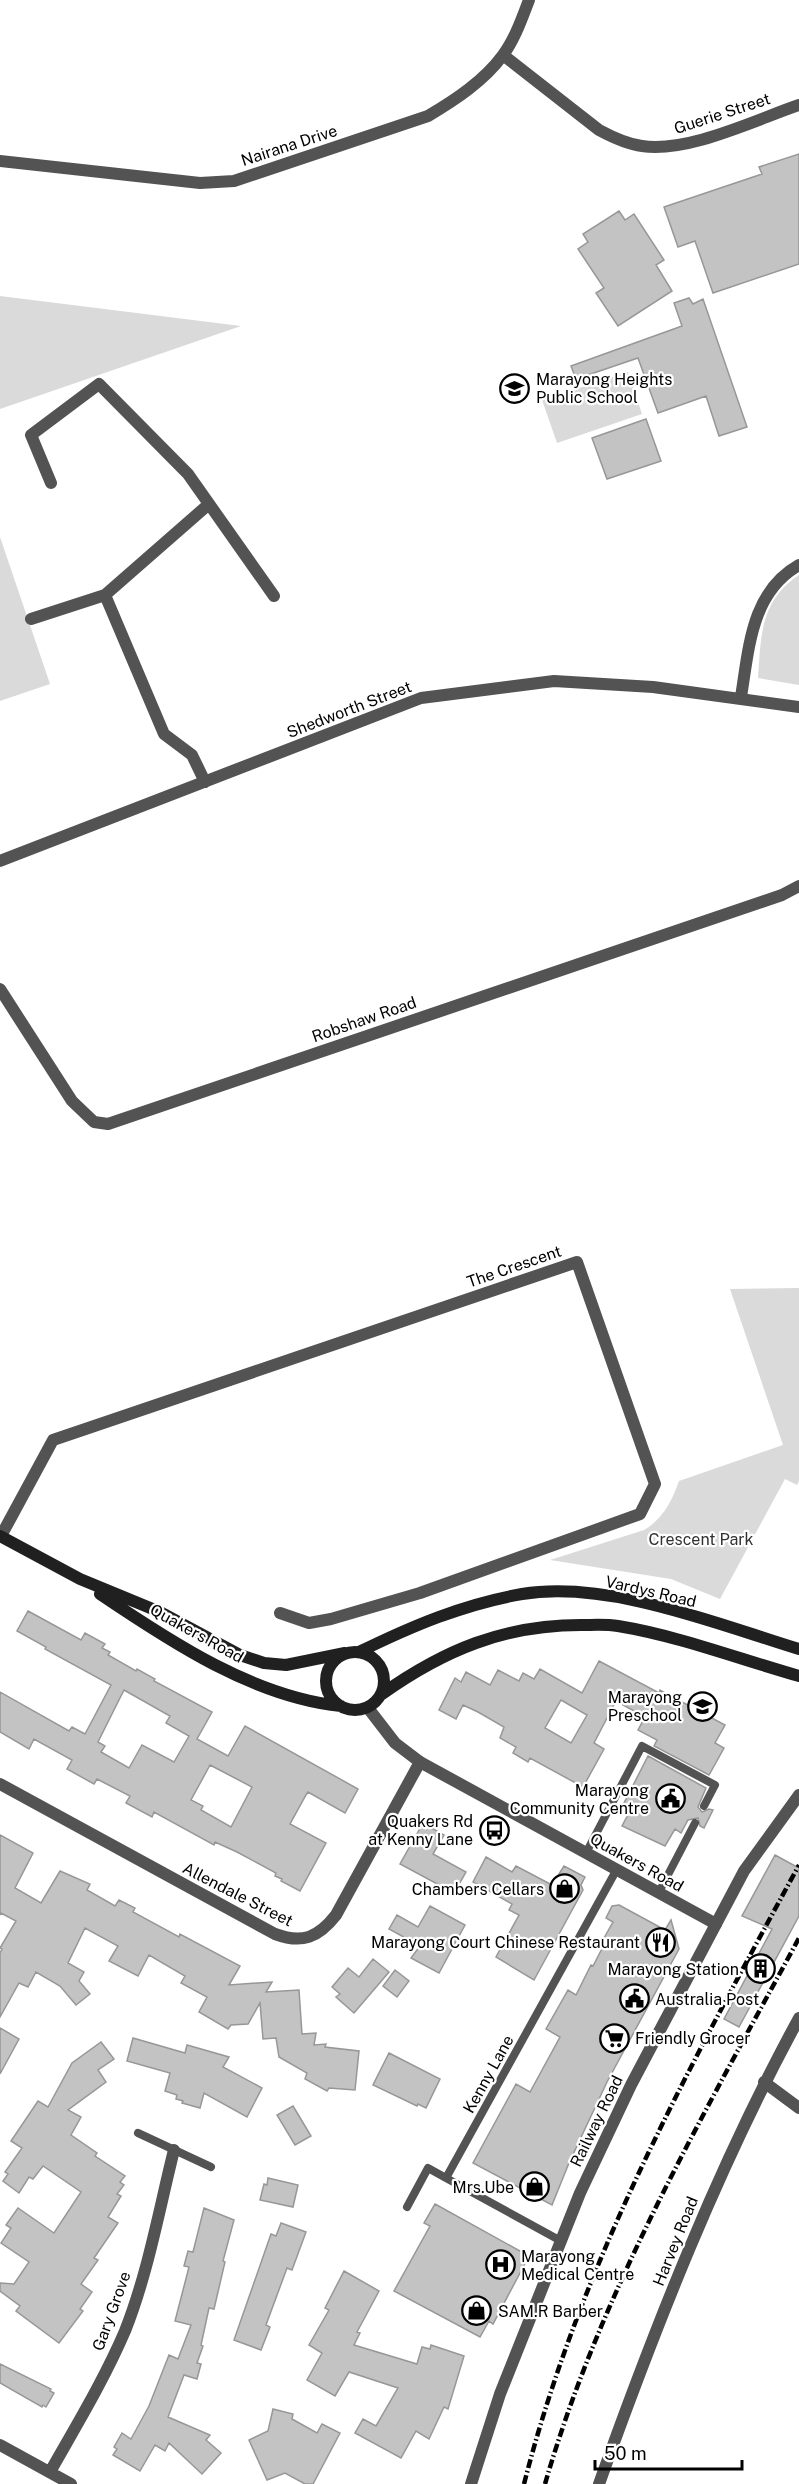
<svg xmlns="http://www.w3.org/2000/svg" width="799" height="2484" viewBox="0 0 799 2484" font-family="'Public Sans',sans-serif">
<rect width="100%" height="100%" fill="#fff"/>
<path fill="#dadada" d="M0,296l241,30 -241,83z
M628,372l14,42 -85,29 -15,-43z
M0,537l50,147 -50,17z
M799,575v110l-41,-7c3,-42 2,-77 41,-103z
M799,1288v193l-2,4 -12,-6 -65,120 -49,-20 -121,-19 94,-30c19,-11 28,-29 35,-49l104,-36 -53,-156z"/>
<path fill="#c3c3c3" stroke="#979797" stroke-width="1.5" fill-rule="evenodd" d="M799,154v110l-86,29 -18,-52 -17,6 -14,-40 98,-33 -3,-7z
M619,211l6,9 9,-6 30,46 -8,5 16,26 -54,35 -22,-33 8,-5 -26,-39 10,-7 -5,-8z
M689,298l4,6 10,-5 44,128 -28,9 -13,-40 -48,17 -20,-55 -62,21 -5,-13 111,-40 -8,-23z
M646,419l15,42 -54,18 -15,-41z
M28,1611l53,29 4,-7 20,11 -3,4 8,4 -2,3 28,16 1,-2 18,10 -1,2 58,31 -15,27 31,17 17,-30 113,63 -13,24 -37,-21 -2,3 -16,29 36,19 -26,48 -19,-10 1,-2 -7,-3 1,-3 -39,-21 -22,-10 -1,3 -60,-33 -2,5 -26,-14 4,-7 -33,-17 -3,5 -27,-15 5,-9 -38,-21 -5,10 -29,-17v-40l69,39 3,-4 13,7 26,-49 -66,-36 1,-2 -29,-16zM124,1690l46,26 -4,7 23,13 -15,26 -32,-17 -13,23 -28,-16 4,-6 -7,-4zM210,1765l42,22 -21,40 -30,-17 2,-4 -12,-6z
M599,1661l60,32 1,-3 65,35 -10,18 9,5 -15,27 -55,-29 3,-6 -19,-10 7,-13 -29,-16 -22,42 10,6 -21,38 -53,-29 -2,4 -15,-9 3,-6 -16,-9 4,-11 -26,-15 -15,-7 -7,14 -17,-9 16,-32 6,4 5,-10 24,13 8,-15 21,11 4,-8 11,6 6,-10 42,24zM561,1700l26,15 -16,28 -26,-15z
M648,1756l58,32 -8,19 4,5 7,-3 4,1 -9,18 -4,-2 -2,-8 -10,2 -7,13 -6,-4 -10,17 -43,-20 9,-17 -8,-4z
M423,1823l21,12 -11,19 33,18 -12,21 -54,-29z
M0,1835l33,18 -18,35 26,15 19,-32 30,13 -3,6 28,16 4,-6 16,8 -2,4 46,25 1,-3 60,32 -11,19 43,-3 -6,10 33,-2 3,44 14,-1 -2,12 12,-1 -1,3 34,4 -4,39 -26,-2 -2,3 -22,-12 2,-6 -28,-16 -3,-19 -13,1 -3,-36 -12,21 -17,1 -3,4 -29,-17 8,-15 -26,-14 4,-7 -36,-21 -11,21 -29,-15 9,-15 -33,-18 -17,35 16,9 -5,9 11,13 -14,11 -16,-19 -24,-14 -8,15 -9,-4 -19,34v-64l2,-4 -2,-1 16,-27 -15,-8 -1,2z
M775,1855l24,13v48l-60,111 -15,-8 48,-90 -30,-13z
M486,1857l26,15 4,-6 36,19 12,-19 21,11 -4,8 2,5 -49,90 -38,-23 23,-42 -10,-5 3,-6 -39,-22z
M619,1905l46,25 6,-10 8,29 -72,133 -38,81 -17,42 -79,-42 43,-79 14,8 30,-55 -14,-8 22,-39 8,5 15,-30 2,1 14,-27 -3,-1 9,-16 -7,-4 6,-12z
M430,1906l35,19 -26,48 -28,-15 9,-12 -31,-17 8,-14 21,12z
M373,1959l16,13 -35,41 -18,-16 4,-3 -8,-7 16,-19 11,9z
M395,1970l14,11 -12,16 -14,-11z
M0,2028l19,11 -19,35z
M133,2038l52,15 2,-8 42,12 -6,10 39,21 -15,29 -43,-24 -4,15 -18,-5 1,-2 -7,-2 1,-4 -12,-4 5,-18 -43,-12z
M101,2042l13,17 -16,11 8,12 -38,28 13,7 -10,18 26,18 -2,3 30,20 -5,6 4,3 -7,9 4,2 -13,21 10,6 -24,35 4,2 -17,24 11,8 -12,17 3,2 -24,32 -43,-32 4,-5 -20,-15v-8l14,1 15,-22 -28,-19 10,-15 -5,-3 12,-17 36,25 27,-41 -38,-26 -10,13 -4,-2 -10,16 -16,-12 5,-7 -3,-2 17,-24 -11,-7 27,-40 10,6 24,-44z
M389,2053l51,26 -14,29 -8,-4 -1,2 -44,-21z
M293,2106l18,30 -16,9 -18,-30z
M268,2178l30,7 -5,22 -33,-7 4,-16 3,1z
M435,2204l94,52 -36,68 -4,-3 -9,16 -86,-46 36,-65 -6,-3z
M204,2208l30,12 -11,41 2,1 -11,47 -5,-1 -8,37 2,1 -6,17 4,1 -4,15 -13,-4 -16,42 42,18 -4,5 15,13 -19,21 -33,-31 -4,8 -10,-6 -15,26 -27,-16 4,-6 -3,-2 8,-14 9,6 18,-33 20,-51 9,4 13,-34 -16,-4 14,-54 -5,-1 4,-15 5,1z
M281,2223l25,9 -14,38 -5,-2 -21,57 4,2 -9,23 -27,-10 37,-106 5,2z
M344,2271l35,20 -22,41 3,1 -6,12 63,19 5,-17 8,2 1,-4 33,11 -16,53 -4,-2 -15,32 -13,-8 -15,27 -46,-25 8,-14 13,7 22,-38 -49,-16 -14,24 -28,-16 15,-27 -13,-8 20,-35 -4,-2z
M0,2364l51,25 -1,2 4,2 -8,14 -3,-2 -1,2 -42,-24z
M273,2409l20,5 -1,5 25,14 5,-9 18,9 -27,51h-8l-20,-11 -18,7 -18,-40 19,-9z"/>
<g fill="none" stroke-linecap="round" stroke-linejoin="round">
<path stroke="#535353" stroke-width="8" d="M586,1853l56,-107 73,39 -11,21
M659,1892l36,-69
M138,2133l73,34
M407,2207l21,-39 18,10
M561,2241l-115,-63 171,-309"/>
<path stroke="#535353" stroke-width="12" d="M503,55l96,75c13,7 27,14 43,16 46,7 113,-26 157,-41
M0,161l200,22 34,-2 194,-65c27,-16 56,-35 75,-61 12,-16 19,-37 26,-55
M51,483l-20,-48 68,-51 89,90 86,122
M105,595l59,139 28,21 13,27
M31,619l74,-24 104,-91
M741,697c8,-49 10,-105 58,-132
M0,861l421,-163 133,-17 99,6 146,20
M0,989l72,112 22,21 14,2 674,-229 17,-9
M1,1536l52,-96 524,-178 78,222 -15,30 -220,79 -89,26 -22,4 -29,-10
M0,1784l275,150c27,10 43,4 61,-19l84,-153
M764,2082l35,26
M0,2445l71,39
M50,2472c26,-46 54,-92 75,-141 23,-58 34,-121 49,-181
M471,2484l29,-90 80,-201 51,-108 85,-161
M599,2484c57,-159 119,-317 200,-466"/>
<path stroke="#535353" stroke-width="12" d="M368,1708l27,35 25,19 296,162 28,-53 55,-76"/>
<path stroke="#202020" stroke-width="12" d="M0,1536l80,43 80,33 80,43 24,8 22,2 59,-12
M100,1594c71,48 154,103 241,112
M326 1681a29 29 0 1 1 58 0a29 29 0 1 1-58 0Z
M359,1652c53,-26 105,-48 163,-58 87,-14 195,30 277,55
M382,1694c62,-44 122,-69 199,-69 12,0 25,-1 37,1 61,10 121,33 181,50"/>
<path stroke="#000" stroke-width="4.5" stroke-dasharray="9 3 1.5 3" stroke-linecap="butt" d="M524,2484c57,-223 166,-418 275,-619
M545,2484c56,-194 159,-370 254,-546"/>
</g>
<defs>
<symbol id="school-ring" viewBox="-11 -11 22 22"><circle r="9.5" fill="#fff" stroke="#000" stroke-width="1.5"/><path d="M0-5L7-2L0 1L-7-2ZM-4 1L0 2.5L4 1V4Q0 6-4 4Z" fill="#000"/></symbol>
<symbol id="civic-ring" viewBox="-11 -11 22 22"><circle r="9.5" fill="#fff" stroke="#000" stroke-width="1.5"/><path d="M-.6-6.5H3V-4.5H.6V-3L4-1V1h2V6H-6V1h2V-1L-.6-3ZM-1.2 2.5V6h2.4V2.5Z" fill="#000"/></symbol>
<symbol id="bus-ring" viewBox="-11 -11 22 22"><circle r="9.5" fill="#fff" stroke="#000" stroke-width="1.5"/><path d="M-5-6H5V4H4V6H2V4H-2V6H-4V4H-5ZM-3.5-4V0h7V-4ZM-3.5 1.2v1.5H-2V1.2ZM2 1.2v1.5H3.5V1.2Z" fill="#000"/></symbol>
<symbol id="shop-ring" viewBox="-11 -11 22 22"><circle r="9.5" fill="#fff" stroke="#000" stroke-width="1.5"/><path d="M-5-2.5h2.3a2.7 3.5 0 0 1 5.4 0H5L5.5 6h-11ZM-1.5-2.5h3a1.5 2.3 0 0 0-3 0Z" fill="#000"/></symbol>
<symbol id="restaurant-ring" viewBox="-11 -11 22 22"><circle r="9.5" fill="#fff" stroke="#000" stroke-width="1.5"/><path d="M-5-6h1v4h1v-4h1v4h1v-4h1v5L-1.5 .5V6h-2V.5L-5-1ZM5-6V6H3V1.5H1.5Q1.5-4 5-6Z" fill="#000"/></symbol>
<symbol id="building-ring" viewBox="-11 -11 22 22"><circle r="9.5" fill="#fff" stroke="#000" stroke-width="1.5"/><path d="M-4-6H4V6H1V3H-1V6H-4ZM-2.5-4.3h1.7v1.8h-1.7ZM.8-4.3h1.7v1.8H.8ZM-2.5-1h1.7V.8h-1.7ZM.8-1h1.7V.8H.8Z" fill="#000"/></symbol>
<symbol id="supermarket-ring" viewBox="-11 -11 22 22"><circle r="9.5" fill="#fff" stroke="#000" stroke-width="1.5"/><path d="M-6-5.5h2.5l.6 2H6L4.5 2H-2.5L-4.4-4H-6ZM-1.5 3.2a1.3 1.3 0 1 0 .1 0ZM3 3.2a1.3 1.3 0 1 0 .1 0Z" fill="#000"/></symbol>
<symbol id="hospital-ring" viewBox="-11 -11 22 22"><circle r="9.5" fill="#fff" stroke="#000" stroke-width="1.5"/><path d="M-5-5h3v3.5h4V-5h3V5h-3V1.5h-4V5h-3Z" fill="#000"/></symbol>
</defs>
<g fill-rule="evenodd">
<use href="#school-ring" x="498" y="372" width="33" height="33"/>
<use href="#school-ring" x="686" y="1690" width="33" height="33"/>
<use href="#civic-ring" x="654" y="1782" width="33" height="33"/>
<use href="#bus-ring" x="478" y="1814" width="33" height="33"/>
<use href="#shop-ring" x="548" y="1872" width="33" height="33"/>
<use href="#restaurant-ring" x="644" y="1926" width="33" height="33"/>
<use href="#building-ring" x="744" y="1952" width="33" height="33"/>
<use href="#civic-ring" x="618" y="1982" width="33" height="33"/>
<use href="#supermarket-ring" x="598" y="2022" width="33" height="33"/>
<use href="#shop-ring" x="518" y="2170" width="33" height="33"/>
<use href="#hospital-ring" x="484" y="2248" width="33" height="33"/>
<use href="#shop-ring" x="460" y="2294" width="33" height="33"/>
</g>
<g text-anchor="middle" stroke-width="4.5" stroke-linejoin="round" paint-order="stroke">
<g font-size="16" fill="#000" stroke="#fff">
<text transform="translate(722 113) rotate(-18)" y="6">Guerie Street</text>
<text transform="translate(289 145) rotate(-18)" y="6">Nairana Drive</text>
<text transform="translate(349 709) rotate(-21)" y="6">Shedworth Street</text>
<text transform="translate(364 1019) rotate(-19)" y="6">Robshaw Road</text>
<text transform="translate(514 1266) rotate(-19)" y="6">The Crescent</text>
<text transform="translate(651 1591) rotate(13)" y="6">Vardys Road</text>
<text transform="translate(197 1633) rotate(29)" y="6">Quakers Road</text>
<text transform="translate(637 1862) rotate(29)" y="6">Quakers Road</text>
<text transform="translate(238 1894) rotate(27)" y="6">Allendale Street</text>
<text transform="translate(488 2074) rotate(-61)" y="6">Kenny Lane</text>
<text transform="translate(596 2121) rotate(-64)" y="6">Railway Road</text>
<text transform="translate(675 2241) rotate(-68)" y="6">Harvey Road</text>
<text transform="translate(111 2311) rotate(-70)" y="6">Gary Grove</text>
</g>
<g font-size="16" fill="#000" stroke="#fff" text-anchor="end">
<text x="536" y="385" text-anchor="start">Marayong Heights<tspan x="536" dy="18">Public School</tspan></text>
<text x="682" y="1703">Marayong<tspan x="682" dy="18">Preschool</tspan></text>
<text x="649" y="1796">Marayong<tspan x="649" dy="18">Community Centre</tspan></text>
<text x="473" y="1827">Quakers Rd<tspan x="473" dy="18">at Kenny Lane</tspan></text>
<text x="544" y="1895">Chambers Cellars</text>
<text x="640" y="1948">Marayong Court Chinese Restaurant</text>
<text x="739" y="1975">Marayong Station</text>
<text x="655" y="2005" text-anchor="start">Australia Post</text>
<text x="635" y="2044" text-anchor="start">Friendly Grocer</text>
<text x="514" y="2193">Mrs.Ube</text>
<text x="521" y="2262" text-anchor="start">Marayong<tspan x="521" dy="18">Medical Centre</tspan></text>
<text x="498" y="2317" text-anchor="start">SAM.R Barber</text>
</g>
<g font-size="16" fill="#313131" stroke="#fff">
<text x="701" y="1545">Crescent Park</text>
</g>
</g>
<path d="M595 2460v9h147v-9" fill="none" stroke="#000000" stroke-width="3"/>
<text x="604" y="2460" font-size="18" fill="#000000" stroke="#ffffff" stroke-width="4.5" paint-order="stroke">50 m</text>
</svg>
